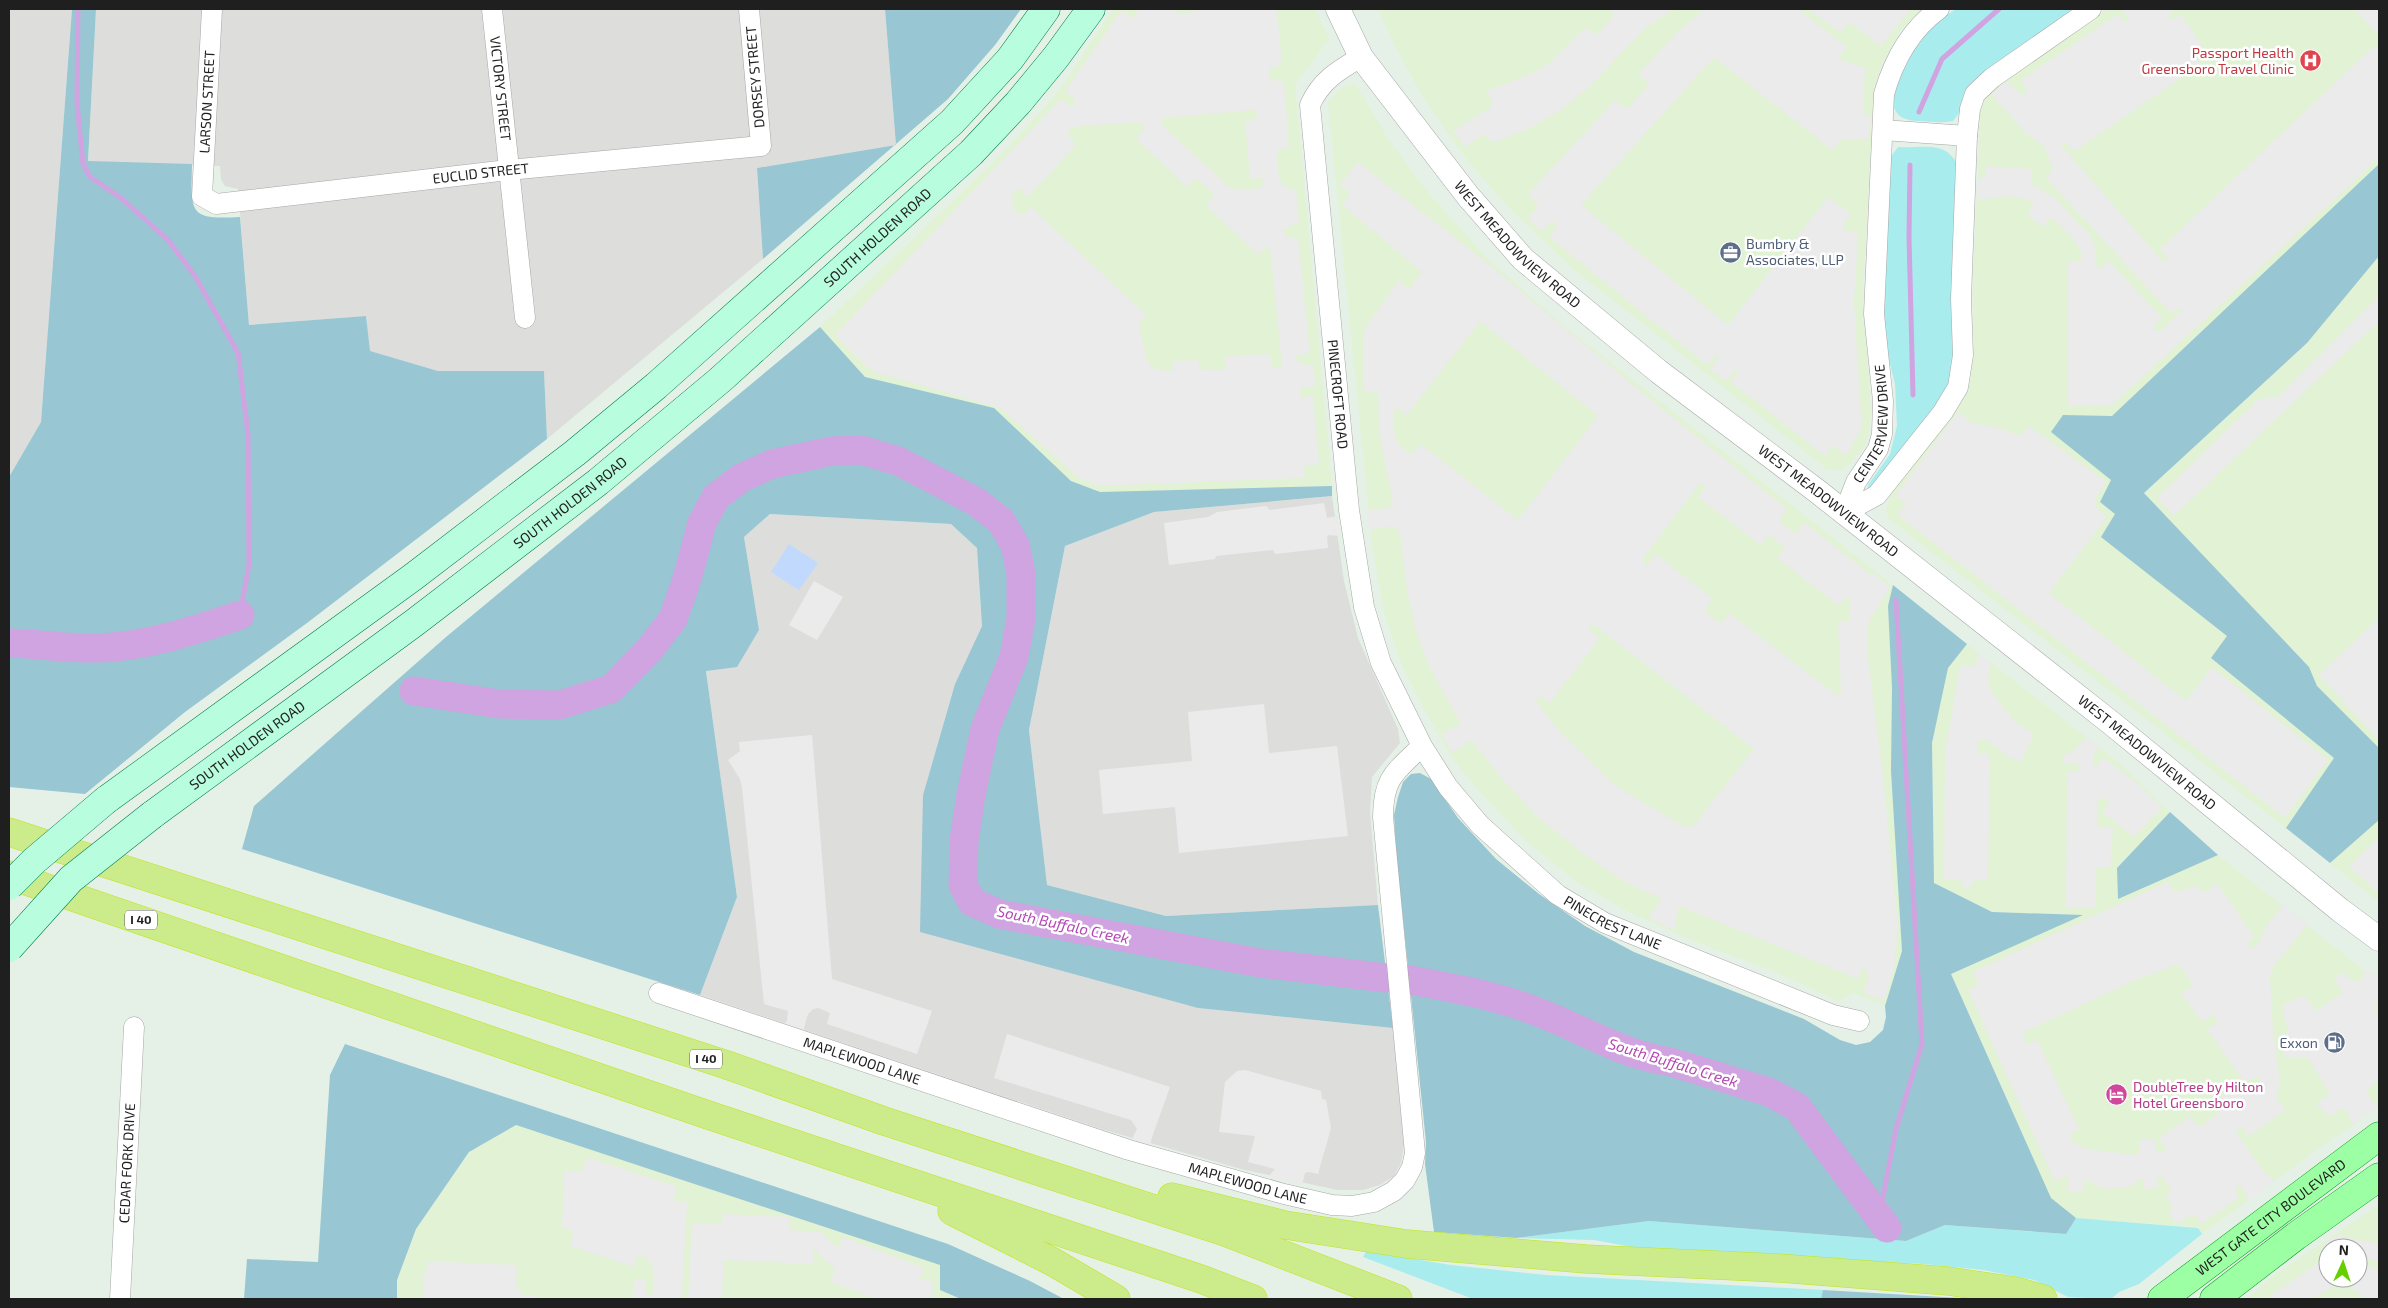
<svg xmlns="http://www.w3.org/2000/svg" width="2388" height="1308" viewBox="0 0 2388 1308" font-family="'Exo 2',sans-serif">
<rect width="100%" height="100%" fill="#e5f1e7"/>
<path fill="#dddedc" d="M9,9h63l-31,413 -32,55z
M96,9h789l11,136 -139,23 6,91 -216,180 -3,-68h-106l-69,-20 -3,-35 -117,9 -11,-136 -13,-3 -4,-6 -1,-14 -132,-4z
M1332,496l12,85 14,57 40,91 2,14 -28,34 -2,35 8,93 -212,11 -119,-31 -18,-155 36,-184 89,-34z
M770,514l181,10 26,24 5,78 -27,58 -32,111 275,213 195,20 11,117 -3,18 -7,13 -14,9 -17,5h-26l-96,-21 -140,-40 -401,-134 37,-98 -31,-227 53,-40 -15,-93z"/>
<path fill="#e2f2d4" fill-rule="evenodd" d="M1113,9h202l14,30 -34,46 37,401 -231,6 -30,-11 -77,-73 -129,-31 -45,-50 179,-170 60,-66z
M1378,9h543l-21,22 -18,34 -8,26 -11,197 8,124 -1,18 -6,18 -20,22h-16l-257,-203 -60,-57 -44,-50 -46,-66 -26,-48z
M2107,9h272v155l-267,252 -49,-1 48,65 4,34 -13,23 125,99 -15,22 122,100 -48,70 -397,-309 -3,-8 4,-16 72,-93 8,-18 4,-36 -1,-59 7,-173 4,-15 6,-10z
M1355,83l32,54 39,53 61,68 70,62 336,265 -5,21 4,82 -1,83 11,180 -17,55 -30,-13 -16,8 -69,-31 -91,-35 -54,-25 -48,-28 -49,-39 -49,-52 -26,-32 -26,-44 -26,-51 -17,-52 -12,-66 -44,-444 11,-13z
M2379,256v492l-62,-62 -8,-19 -165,-174 163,-150z
M1967,644l151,118 52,50 -53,56 1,31 100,-44 161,127v125l-57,39 -120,88 -4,-7 -122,-9 -25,-20 -100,-224 130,-59 -89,-3 -58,-29 -2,-140 16,-75z
M2379,820v82l-49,-39z
M516,1125l424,140 1,25 20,9h-564v-19l19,-51 54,-77z
M2379,1205v94h-129v-3l20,-18zM2328,1248h30v30h-30z"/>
<path fill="#a9eced" d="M1956,9h121l-115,100 -9,12c-11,2 -20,1 -31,0 -10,0 -22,-1 -27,-11 -8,-16 15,-58 25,-71 9,-12 24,-22 36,-30z
M1898,147c24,2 48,-8 60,19l-3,188 -5,30 -9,16 -70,90 -3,-2v-3l22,-31 7,-28 -2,-42 -9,-36 -3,-53 7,-137z
M2076,1218l122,10 4,6 -63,50 -20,8 -8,7 -43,-2 -34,-17 -51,-10 -59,-6 -282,-15 -48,-9 -78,-2 133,-17 257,20 39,-16 120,9z
M1366,1251l85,14 95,10 277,15 -2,9h-348l-110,-42z"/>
<path fill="#98c6d2" d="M72,9h24l-8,152 104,3c-1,49 -4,56 48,53l9,108 117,-9 4,35 68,20h106l3,68 -240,184 -122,89 -100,82 -76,-7v-310l32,-55z
M885,9h136l-26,36 -47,54 -185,160 -6,-91 139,-23z
M2379,164v92l-72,87 -163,150 165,174 8,19 62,62v72l-49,43 -44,-35 48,-70 -123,-100 16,-22 -126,-99 14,-23 -15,-12 11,-22 -60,-48 12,-17 49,1z
M820,327l45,50 129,31 77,73 29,11 232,-6v10l-178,16 -89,34 -36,184 18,155 119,31 212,-11 15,123 -195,-20 -278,-76 3,-137 32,-111 27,-58 -5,-78 -26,-24 -181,-10 -26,23 15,93 -22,37 -31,4 31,226 -37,98 -458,-146 12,-43 192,-169z
M1893,585l74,59 -19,24 -16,75 2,140 58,29 91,3 -132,59 100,224 25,20 -10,16 -121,-9 -39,16 -257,-20 -133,17 -82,-6 -9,-68 1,-22 -30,-292 -2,-35 4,-18 5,-15 8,-8 9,-1 11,6 27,39 38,41 43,35 46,32 49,26 170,67 36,21 16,5 14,-3 13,-12 3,-13 -1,-11 17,-55 -11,-180 1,-83 -4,-82z
M2170,812l48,43 -100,44 -1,-31z
M345,1044l603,200 82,37 34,18h-103l-21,-9v-25l-424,-140 -47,27 -53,77 -19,51v19h-153l3,-40 71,3 12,-187z
M1823,1290l154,9h-156z"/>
<path fill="#c1d9fc" d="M789,544l29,19 -19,27 -28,-18z"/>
<path fill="#ebebeb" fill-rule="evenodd" d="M1136,9h39l3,5 17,-2 2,-3h80l5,57 -11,1 -2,4 1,9 14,1 5,67 -10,1 -2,3 2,27 5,7 6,4 6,-1 3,34 -8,2 -7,5 1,5 3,2h10l12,117 -14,1v4l10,7h7l3,20 -14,2 -3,4 3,5 11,-1 6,68 -15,2 1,12 -207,8 -19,-8 -79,-70 -122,-35 -11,-6 -32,-32 226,-236 8,7 5,-1 1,-6 -10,-8 56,-80 12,7 4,-4zM1253,110l4,2 -1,7 -11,2 5,58 11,-1 3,2 -3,8 -22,2 -10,-3 -66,-61 -2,-4 3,-4zM1138,122l4,1 2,7 -8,9 51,48 7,-8h3l16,14 1,4 -8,8 52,50 9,-9 3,2 12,117 -2,3 -9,-2 -1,-12 -44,2v11l-2,2 -24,1 -2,-10 -26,1 1,7 -2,3 -18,-2 -6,-8 -8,-34v-4l7,-8 -115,-108 -7,7h-5l-6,-6 -1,-13 3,-5 5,-1 8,8 48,-52 -7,-9 -1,-4 4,-5z
M1610,9h64l-28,18 -56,59 -30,25 -30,17 -37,15 -7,-7h-6l-14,11 -13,-16 38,-24 1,-6 -5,-10 44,-17 20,-12 34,-34 10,6 4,-1 15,-18z
M1705,9h93l49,38 -7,9v4l25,8 -2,46 8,3 -2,21 -7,2 -20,-1 -10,11 -118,-93 -133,148 147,120 100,-128 23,17 -8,12 3,5 12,1 -4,71 7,113v13l-15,27 -13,-11 -8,11 -94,-74 8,-12 -2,-1 -11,12 -16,-12 10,-13 -3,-2 -10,11 -158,-128 9,-13 -7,-3 -9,11 -14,-14 8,-9 1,-6 -9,-9 87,-94 9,8 5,-1 18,-21v-5l-9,-7 42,-44z
M1808,9h104l-9,9 -22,28 -32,-24 -9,10z
M2122,9h52l-6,8 2,3 11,-5 22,32 -9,6 6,12 -127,87 -6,-9 -3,-1 -3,3 101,116h4l1,-4 -7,-8 214,-203 5,5v107l-268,248 -43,-1v-143h11l3,-3 -2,-10 -5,-8 -21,-22h-5l-6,8 -16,-12 7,-11 -8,-5 -18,-3 -30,4v-21l7,-2 1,-11 46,3 -1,12 2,4 21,12 35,37 6,12 2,22 3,1 9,-8 53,57 -8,7 2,7h3l22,-21 -1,-4 -9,6 -125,-135 7,-10 -9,-22 -19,-14 -34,-38 16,-13 13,13 3,1 4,-6 -6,-9 97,-66 7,9h3l1,-3z
M2354,9h25v27z
M1358,162l124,97 153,128 152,122 -8,12 16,13 10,-11 66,52 2,-2 17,14 -20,32 -3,11 1,28 15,117 15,152 -4,42 -10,32 -21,-9 5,-11 -2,-14h-3l-5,12 -179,-73 -5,24 -26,-12 14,-19 -39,-18 -43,-30 -41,-33 -36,-38 -32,-40 -18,13 -12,-19 20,-10 -32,-58 -14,-38 -9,-44 -6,-52 -7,-6 -24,4 -2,-20 21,-2 5,-6 -14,-69 -1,-42h-15v-56l4,-10 32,-44 10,8 13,-17 -80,-67 7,-9 -1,-5 -8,-6zM1480,321l118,95 -80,104 -97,-76 -7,8 -5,2 -12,-12 -3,-11v-22l3,-1 10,7zM1700,483h3l2,4 -7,10 63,48 8,-10 16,13 -8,10 62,48 8,-10 3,2v23h-12l3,71 -3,4 -109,-83 -7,9h-5l-11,-10 -1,-3 8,-10 -57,-45 -9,11 -3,-2v-6zM1593,624l161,125 -60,76 -7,2 -8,-3 -63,-38 -56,-54 -24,-31 4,-5 10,7 50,-65 -12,-9z
M2379,296v25l-205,195 -17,-18 102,-99 19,-2z
M1958,412l14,11 27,5 19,7 4,-1 7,-8 77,56 -10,15 -1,5 2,7 10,8 -58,76 137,108 26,-34 116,93 -43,58 -387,-303 8,-12 -11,-7z
M1324,503l3,15 11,-2 2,20 -11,-1 -2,2 1,11 -53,6 -2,-4 -57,6 -1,3 -46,6 -5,-42 44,-6 9,-5 49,-6 4,4z
M814,581l29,16 -26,43 -28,-15z
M2379,618v122l-60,-65z
M1978,653l13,10 -3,17 4,13 23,29 19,12 -13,28 -14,-6 -21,-17h-5l-4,4 1,10 12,1 -2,126h-12l-9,10 -9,-11h-14l1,-125 15,-89 13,1 3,-1z
M1264,704l5,49 68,-7 11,90 -169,17 -4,-46 -72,7 -4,-44 93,-9 -4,-49z
M812,735l20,244 100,32 -15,43 -90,-30 3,-11 -12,-5 -5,1 -5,5 -4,14 1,6 -22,-8 4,-5 1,-10 -24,-7 -22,-216 -2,-9 -12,-19 12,-9 -1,-9z
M2086,737l13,11 -5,5 -1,12 3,2 8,-9 35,27 23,23 -28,29 -32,-25 7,-9 -1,-3 -4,-2 -5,1 -2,4v23l2,2h14l-3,40h-14v40h-30l1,-137 11,1 3,-7 -18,-2v-8l11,-4z
M2379,837v56l-30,-26z
M2169,881l4,10 3,1 19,-6 10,6 12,-9 37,54 -7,7 5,4 5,-2 9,-20 17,-21 25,19 -36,44 -2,8 3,54 7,54 -4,12 9,14 -36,26 -6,-8h-4l-3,4 27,39 12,10 -26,20 -8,-16h-3l-3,5 4,7 -37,26 -9,-9 -17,10 -7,-12 4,-5 -7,-11 6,-5 -11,-16 -4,2v11l-13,1 -1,-9 -4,-1 -7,7 -23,3 -12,-3 -8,-6 -4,1 -3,11 -15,-2 2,-13 -3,-1 -11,6 -87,-192 11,-5 -6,-13zM2175,965l5,1 12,17 -1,4 -10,6 21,29 9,-6h4l2,7 -10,6 38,54 12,-7 3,5 -1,4 -10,7 -9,-8 -25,17 5,8v3l-19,14 -4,-1 -6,-9 -32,22 7,10 -2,4 -8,-1 -1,-12 -16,1v12l-4,3 -48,-6 -9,-4 -7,-5 -1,-4 1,-3 8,-4 -42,-89 -8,4 -4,-2 -1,-10 118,-55 15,-4z
M2366,969l13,10v18l-5,12 5,7v63l-13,12 7,12 5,4 -25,17 -7,-14 -5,-1 -12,7 -13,-12 14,-10 -22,-36h-24l-2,-24 5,-1 2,-5 -5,-11 -1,-12 21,-10 12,16 27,-19 -9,-13 8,-7 11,10h5l6,-6z
M1007,1034l163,53 -19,53v7l-20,-6 6,-12 -6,-9 -137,-42z
M1245,1070l76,21 1,8 4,1 5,28 -13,46 -9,-2 -4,1 -3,12 -34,-8 7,-8 -27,-7 7,-26 -36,-4 6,-50 12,-11z
M587,1157l90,30 -3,12 2,2 11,1 -5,97h-50l3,-20 11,1v12l2,3 5,-2v-25l-3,-7 -9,-6 -4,1 -3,11 -64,-21 3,-13 -3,-4 -8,-1 2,-57 15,1 4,-2z
M723,1214l66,3v13l32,2 17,17 5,-12 81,31 -5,12 14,1 -1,18h-54l-48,-17 5,-13 -21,-20 -1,15 -89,-4 -2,39h-34l4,-76 30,1z
M2340,1234l3,3 36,7v18l-21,-5v-9h-28l-6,-4z
M2327,1257l1,21h30v-16l18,6 3,3v28h-14l-21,-20 -32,20h-46z
M427,1261l90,4 -1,20 4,7 5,4h11v3h-112l-2,-22 4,-3z"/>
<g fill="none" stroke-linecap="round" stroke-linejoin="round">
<path stroke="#d0a4e0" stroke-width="5" d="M78,9l-1,95 6,60 7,13 31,21 47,42 27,36 43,77 10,81 1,130 -9,51
M1919,112l23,-53 57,-50
M1910,165l-1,72 4,158
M1879,1217l17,-88 26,-85 -26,-444"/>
<path stroke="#d0a4e0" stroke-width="29" d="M9,643c30,1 62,6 92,5 48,-2 94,-18 139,-33
M414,691l85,13 60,1 52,-16 39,-40 23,-30 14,-40 15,-56 14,-26 25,-19 31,-14 60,-13 29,-1 37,11 77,40 26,20 14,24 6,28v45l-7,39 -29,72 -14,66 -7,46 -1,44 9,17 27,12 261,49 126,15
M1405,979c44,9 88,15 130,32 46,17 87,44 136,51l98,30 28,15 90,121"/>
<defs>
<g id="minor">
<path id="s1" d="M212,9l-10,187 14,8 292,-34 253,-24 -12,-137"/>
<path id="s2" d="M492,9l33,309"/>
<path id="s3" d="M1361,57c-22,13 -40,23 -51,48l39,405 15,97 17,56 41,83 26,41 32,38 78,70 47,28 228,92 26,6"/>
<path d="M1883,130l84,6"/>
<path d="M1844,513l33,-18 66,-83 15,-25 5,-32 -2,-56 6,-163 3,-27 5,-15 17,-16 99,-69"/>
<path id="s4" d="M1844,513l12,-31 22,-33 4,-15 1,-33 -9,-87 10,-220c10,-35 26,-64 55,-85"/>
<path id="s5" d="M659,993l470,157 155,44 48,11 20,1 22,-4 20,-11 11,-11 7,-13 3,-14 -32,-336c0,-39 12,-45 39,-71"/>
<path id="s6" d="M120,1299l14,-272"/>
</g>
<g id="tertiary">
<path id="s7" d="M1338,9l23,48 107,139 55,63 135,112 159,120 293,231 230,188 39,29"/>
</g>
<g id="secondary">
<path d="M106,800l307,-223 162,-124 81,-67 296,-264 58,-63 36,-50"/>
<path id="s8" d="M152,815l262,-192 184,-141 122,-102 251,-227 47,-50 38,-46 35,-48"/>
</g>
<g id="primary">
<path id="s9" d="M2162,1299l217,-163"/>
<path d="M2214,1299l82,-63 83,-59"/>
</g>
<path id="motorway" d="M9,832l718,233 157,56 341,111 173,67
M9,875l702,241 490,163 52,20
M1172,1197l113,28 122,19 179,15 191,9 171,13 67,10 28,8
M952,1211l101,51 63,37"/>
</defs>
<use href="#minor" stroke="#a6a6a6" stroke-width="21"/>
<use href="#tertiary" stroke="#a6a6a6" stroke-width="25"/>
<use href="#secondary" stroke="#007d4d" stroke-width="29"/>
<use href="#primary" stroke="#009b1b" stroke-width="29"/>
<use href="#motorway" stroke="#c3e41d" stroke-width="29"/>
<use href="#minor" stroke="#fff" stroke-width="20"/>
<use href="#tertiary" stroke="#fff" stroke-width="24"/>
<use href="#secondary" stroke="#b7fdde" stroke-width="28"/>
<use href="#primary" stroke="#9cffa3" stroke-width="28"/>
<use href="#motorway" stroke="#cceb8a" stroke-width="28"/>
<defs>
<path id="secondary-bridge" d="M9,886l25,-25 72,-61
M9,948l62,-69 81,-64"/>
</defs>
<use href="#secondary-bridge" stroke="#007d4d" stroke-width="29" stroke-linecap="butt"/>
<use href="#secondary-bridge" stroke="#b7fdde" stroke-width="28"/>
</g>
<defs>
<symbol id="hospital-disc" viewBox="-11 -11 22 22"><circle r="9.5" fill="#e0444e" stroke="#fff"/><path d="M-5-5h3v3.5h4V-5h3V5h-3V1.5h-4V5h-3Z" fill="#fff"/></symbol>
<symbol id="office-disc" viewBox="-11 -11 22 22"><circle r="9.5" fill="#5c6f8a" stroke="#fff"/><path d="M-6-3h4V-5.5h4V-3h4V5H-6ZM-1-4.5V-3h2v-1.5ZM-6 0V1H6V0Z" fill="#fff"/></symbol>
<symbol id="fuel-disc" viewBox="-11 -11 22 22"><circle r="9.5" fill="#5c6f8a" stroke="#fff"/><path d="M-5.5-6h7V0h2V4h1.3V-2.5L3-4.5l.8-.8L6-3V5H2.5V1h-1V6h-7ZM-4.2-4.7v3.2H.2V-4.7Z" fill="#fff"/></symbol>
<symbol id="hotel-disc" viewBox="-11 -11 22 22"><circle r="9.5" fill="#d1479c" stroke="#fff"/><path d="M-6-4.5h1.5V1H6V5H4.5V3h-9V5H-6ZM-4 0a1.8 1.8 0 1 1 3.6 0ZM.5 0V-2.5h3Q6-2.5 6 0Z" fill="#fff"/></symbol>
</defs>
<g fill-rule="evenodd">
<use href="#hospital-disc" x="2298" y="48" width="25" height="25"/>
<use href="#office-disc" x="1718" y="240" width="25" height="25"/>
<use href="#fuel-disc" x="2322" y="1030" width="25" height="25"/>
<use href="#hotel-disc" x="2104" y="1082" width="25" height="25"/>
</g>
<g text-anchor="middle" stroke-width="5" stroke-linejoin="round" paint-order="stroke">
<g fill="#fff" stroke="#626262" stroke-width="1">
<rect x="125" y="910.5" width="32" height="19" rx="4"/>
<rect x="690" y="1049.5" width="32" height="19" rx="4"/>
</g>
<g font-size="12" font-weight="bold" fill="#1f1f1f">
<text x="141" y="924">I 40</text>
<text x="706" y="1063">I 40</text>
</g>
<g font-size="14" fill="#be3a42" stroke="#fff" text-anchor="end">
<text x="2294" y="58">Passport Health<tspan x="2294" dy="16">Greensboro Travel Clinic</tspan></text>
</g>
<g font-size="14" fill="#1f1f1f" stroke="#fff">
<text transform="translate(755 77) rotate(-95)" y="5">DORSEY STREET</text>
<text dy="5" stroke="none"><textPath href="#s2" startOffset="80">VICTORY STREET</textPath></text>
<text transform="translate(207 102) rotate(-87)" y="5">LARSON STREET</text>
<text dy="5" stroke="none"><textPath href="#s1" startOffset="470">EUCLID STREET</textPath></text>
<text dy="5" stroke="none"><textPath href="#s8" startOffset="928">SOUTH HOLDEN ROAD</textPath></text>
<text dy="5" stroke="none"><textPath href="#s7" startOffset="298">WEST MEADOWVIEW ROAD</textPath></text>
<text dy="5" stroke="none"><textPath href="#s3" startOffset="362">PINECROFT ROAD</textPath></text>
<text dy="5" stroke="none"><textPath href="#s4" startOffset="96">CENTERVIEW DRIVE</textPath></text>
<text dy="5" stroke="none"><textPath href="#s7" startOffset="702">WEST MEADOWVIEW ROAD</textPath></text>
<text dy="5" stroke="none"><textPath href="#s8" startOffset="522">SOUTH HOLDEN ROAD</textPath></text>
<text dy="5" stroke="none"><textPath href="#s8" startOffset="118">SOUTH HOLDEN ROAD</textPath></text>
<text dy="5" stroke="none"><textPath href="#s7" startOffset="1108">WEST MEADOWVIEW ROAD</textPath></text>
<text dy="5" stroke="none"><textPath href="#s3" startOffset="992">PINECREST LANE</textPath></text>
<text dy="5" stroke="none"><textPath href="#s5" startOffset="214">MAPLEWOOD LANE</textPath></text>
<text dy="5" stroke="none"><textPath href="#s6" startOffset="136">CEDAR FORK DRIVE</textPath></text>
<text dy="5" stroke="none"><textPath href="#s5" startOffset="619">MAPLEWOOD LANE</textPath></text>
<text dy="5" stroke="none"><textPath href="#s9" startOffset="136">WEST GATE CITY BOULEVARD</textPath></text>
</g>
<g font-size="14" fill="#4e5e75" stroke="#fff" text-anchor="start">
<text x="1746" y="249">Bumbry &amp;<tspan x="1746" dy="16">Associates, LLP</tspan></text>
<text x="2318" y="1048" text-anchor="end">Exxon</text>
</g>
<g font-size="14" fill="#b23c85" stroke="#fff" text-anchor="start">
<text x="2133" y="1092">DoubleTree by Hilton<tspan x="2133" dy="16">Hotel Greensboro</tspan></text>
</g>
<g font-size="15" font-style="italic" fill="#b446b4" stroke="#fff">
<text transform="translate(1063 925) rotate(12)" y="5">South Buffalo Creek</text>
<text transform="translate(1673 1063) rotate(17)" y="5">South Buffalo Creek</text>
</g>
</g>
<rect width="2388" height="1308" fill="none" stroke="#1f1f1f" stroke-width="20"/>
<g transform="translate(2343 1263) rotate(3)"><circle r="24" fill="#ffffff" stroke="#a5a5a5"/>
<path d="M0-4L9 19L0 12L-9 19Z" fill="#66cf00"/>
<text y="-8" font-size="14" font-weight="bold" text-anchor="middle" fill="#1f1f1f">N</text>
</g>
</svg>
